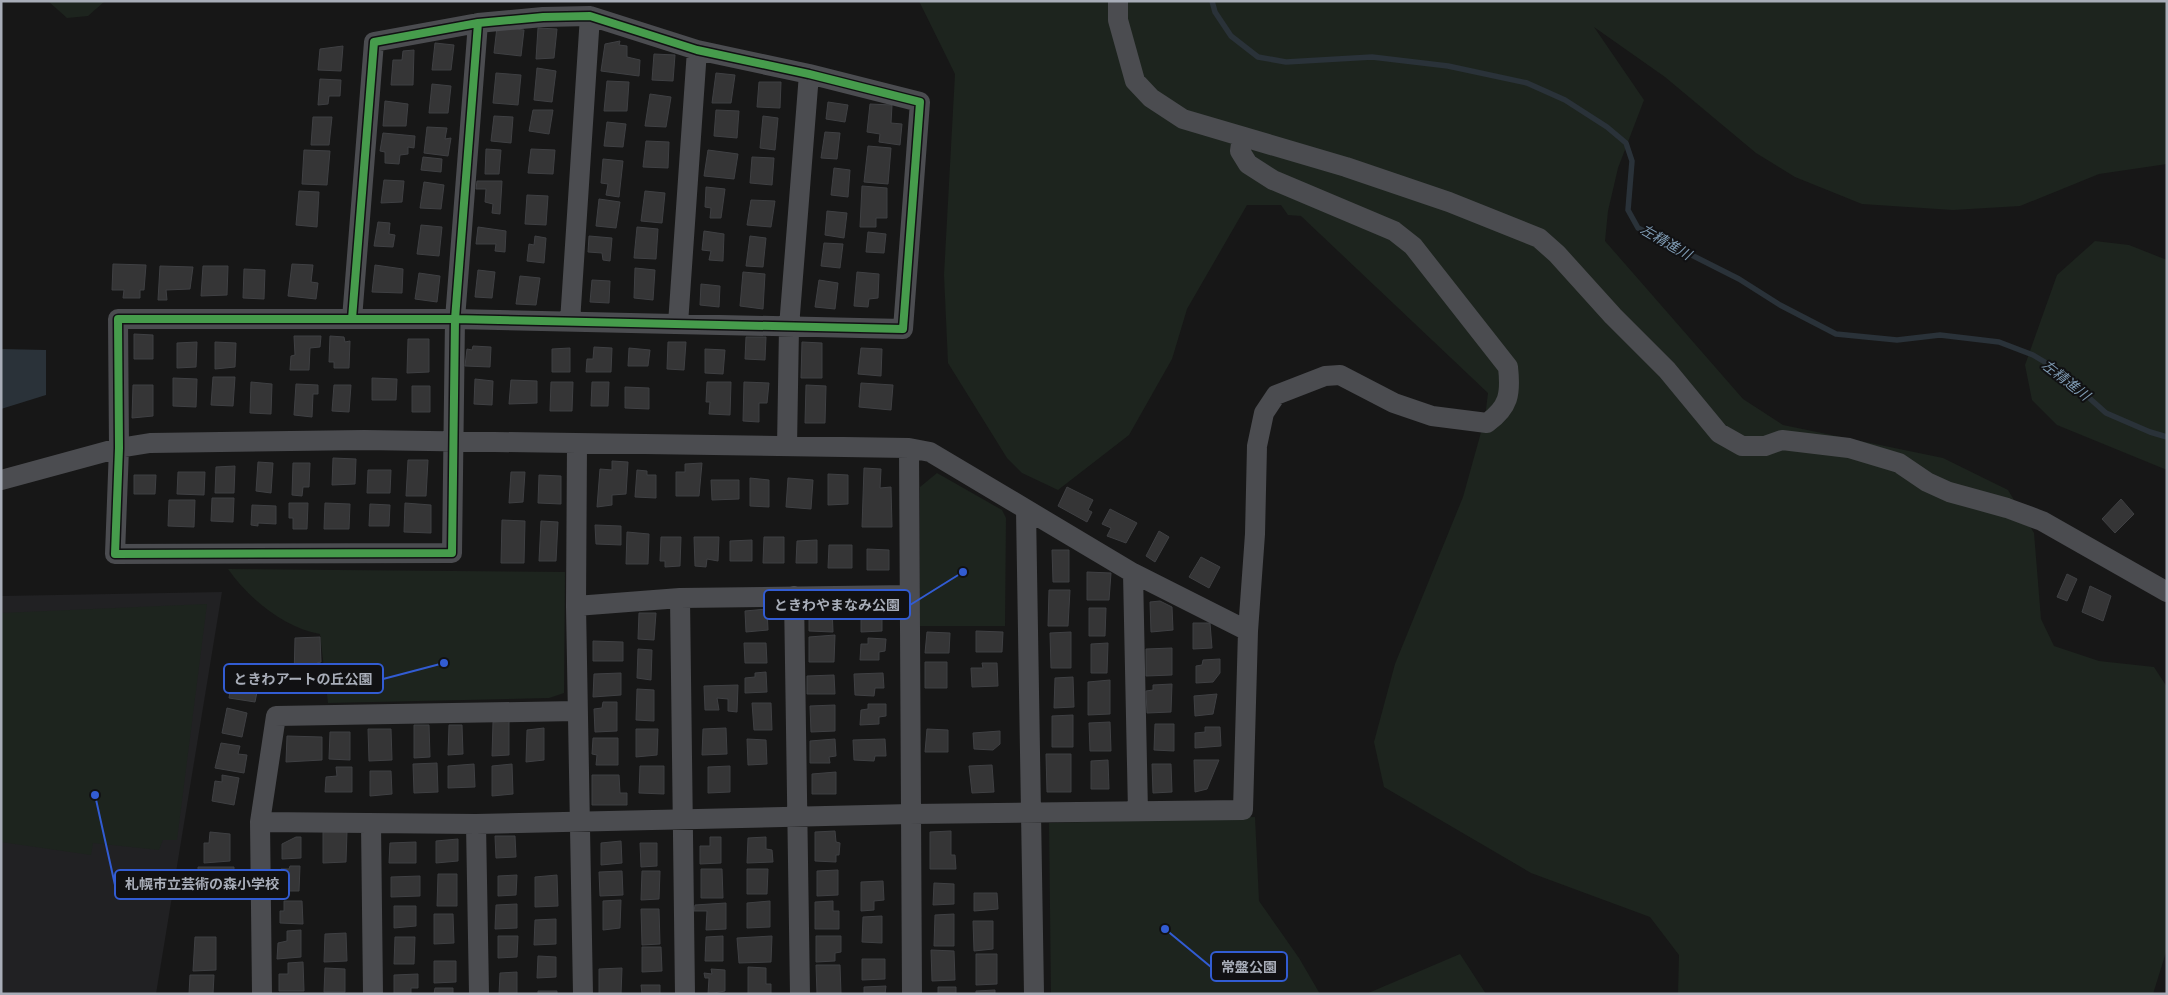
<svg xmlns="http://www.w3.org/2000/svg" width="2168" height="995" viewBox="0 0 2168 995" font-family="'IBM Plex Sans','Noto Sans JP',sans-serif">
<rect width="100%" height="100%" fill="#171717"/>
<path fill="#212123" d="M222,592l-66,402h-155v-398z"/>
<path fill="#1d241e" d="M48,1h57l-17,15 -21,2z
M919,1h1248v163l-68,10 -79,32 -67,4 -91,-6 -67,-27 -39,-24 -91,-76 -71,-50 50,73 -26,68 -10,43 -3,30 138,158 40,26 160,33 65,32 26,43 7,86 13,27 45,15 55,6 13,20v262l-14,45h-475l1,-39 -29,-38 -119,-44 -147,-86 -10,-45 21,-78 68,-167 22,-79 3,-25 -187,-177 -13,-1 -7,-10h-34l-60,104 -15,50 -43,76 -71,55 -36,-17 -15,-15 -59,-95 -4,-88 11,-201z
M2095,241l34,4 38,15v210l-110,-45 -25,-25 -7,-35 32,-90z
M937,473l65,37 4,8 -1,108h-85v-139z
M228,569l337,3 -1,121 -15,5 -221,5 -8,-69c-36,-6 -72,-36 -92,-65z
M207,604l-30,236h-14l-4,10 -66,-7 -2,12 -90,-13v-229z
M1255,817l4,84 40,57 21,36h-269l-2,-171z
M1460,954l26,40h-120z"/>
<path fill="#2a3239" d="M1,349l45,1v45l-45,14z"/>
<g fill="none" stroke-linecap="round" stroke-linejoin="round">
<path stroke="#2a3239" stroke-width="5.5" d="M1212,1l3,11 16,24 27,21 28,5 86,-5 76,9 79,17 38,17 42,27 19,16 6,18 -4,49 10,18 101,51 41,26 56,29 61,6 43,-5 59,7 34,13 25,15 48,43 44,19 17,5"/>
</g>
<path fill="#353536" stroke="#3f4043" d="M497,27l27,3 -3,26 -27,-3z
M538,28l19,1 -3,29 -18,1z
M620,41l-1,4 8,1v11l13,3 -1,16 -38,-5 4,-27z
M435,43l19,2 -3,25h-19z
M343,46l-2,25 -23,-1 2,-21z
M414,50l-1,35h-22l2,-25h9l1,-9z
M654,54l21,1 -2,26 -21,-1z
M537,68l19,3 -4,31 -18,-2z
M496,73l25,2 -3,30 -25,-2z
M716,73l19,2 -4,28h-19z
M320,79l21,1 -1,16h-11l-1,8 -10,1z
M607,81l22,1 -2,29h-23z
M759,82h22l-1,26 -23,-1z
M432,84l19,2 -3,27h-19z
M650,94l21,3 -5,30 -21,-1z
M385,101l23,3 -2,22h-23z
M828,102l20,3 -3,17 -19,-3z
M870,104l22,1 -1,18 11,1 -2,21 -21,-3 1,-8 -13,-2z
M533,110h20l-4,24 -20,-3z
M716,110l23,1 -2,27 -23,-2z
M494,116l19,1 -2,26 -20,-2z
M763,116l15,2 -3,32 -15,-2z
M313,117h19l-3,28h-18z
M607,122l19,2 -3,23 -19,-1z
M427,127l20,1 -2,11 6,-1 -3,18 -24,-3z
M825,132l15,1 -3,26 -16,-1z
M383,133l32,3 -1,12 -6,-1v7l-8,1 -1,9 -14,-1v-11l-5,-1z
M646,141l23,1 -1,26 -25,-1z
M868,146l23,2 -3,36 -24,-2z
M486,149l15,1 -2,24h-14z
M531,149l24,1 -2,24 -25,-1z
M304,150l26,1 -3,34 -25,-1z
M708,150l30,4 -4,25 -30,-3z
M423,157l19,2 -1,13 -20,-2z
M752,157l22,1 -2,27 -22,-2z
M603,159l20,2 -4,36 -13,-2 2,-11 -7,-1z
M834,168l16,2 -2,27 -17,-2z
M384,180l20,1 -2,21 -21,1z
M477,181h25l-2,33 -8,-1 1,-9 -8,-2 1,-13h-10z
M424,182l20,3 -3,24 -21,-1z
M862,186l25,2v30h-11v9h-16z
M706,187l19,2 -4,29h-11l1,-10 -6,-1z
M299,191l20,1 -2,35 -21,-2z
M645,191l20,2 -3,30 -21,-2z
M527,195l21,1 -2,29 -21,-1z
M599,199l21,3 -4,26 -20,-2z
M751,200l24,1 -4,26 -24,-2z
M827,211l20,2 -3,25 -19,-3z
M378,222l12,1 -1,11 6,1 -2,12 -19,-1z
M421,225l21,2 -3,29 -22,-2z
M478,227l28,4 -1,21 -10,-1 1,-7h-20z
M637,227l21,2 -2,30 -22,-1z
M704,231l20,3 -1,27 -14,-1 2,-9 -9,-1z
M868,232l18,2 -2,19 -18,-1z
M535,236l11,2 -2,25 -17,-2 2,-17 5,1z
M589,236l23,2 -2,23 -7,-1 -1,-7 -14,-1z
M750,236l16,2 -3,29 -17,-1z
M824,243l19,1 -3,24 -19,-2z
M113,264l33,1 -2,25h-4v8h-17l1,-8h-12z
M292,264l21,1 -2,17 7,1 -2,16 -28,-3z
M375,265l28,4 -1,24 -30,-1z
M160,266l33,1 -3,22 -24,1 1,10h-9z
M203,266h25l-1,29 -26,1z
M635,268l20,2 -2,30 -19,-2z
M244,269l21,1 -1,29 -21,-1z
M478,270l17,2 -3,26 -17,-1z
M743,272l22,2 -2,35 -23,-3z
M857,272l22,2 -1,24 -9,1 -1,8 -14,-1z
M419,273l21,3 -3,26 -22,-3z
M520,276l20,2 -4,27 -20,-1z
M592,280l18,1 -1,22 -19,-1z
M819,280l19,3 -3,26 -20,-2z
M701,284l19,2 -1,21 -19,-2z
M134,334l19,1v24h-19z
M294,336h27l-1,11 -10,1 -1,22h-19l1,-14 4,-1z
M330,336l14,1 1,5 5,-1 -1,27h-15v-6h-5z
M746,337h20l-1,23 -20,-1z
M408,339h21v33l-22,1z
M197,342l-1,25 -19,1v-25z
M215,342l21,1 -1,24 -20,2z
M668,342h18l-2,28 -17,-1z
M802,342l20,1v35h-21z
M473,346l18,1 -1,20 -25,-1 2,-17 5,1z
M594,347l18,1 -1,24h-25l1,-13h6z
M570,348v24h-18v-23z
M629,348l21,2 -2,16h-20z
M861,348l21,1 -1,27 -23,-2z
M705,349l20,1 -2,24 -18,-1z
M213,377h22l-2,29 -22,-1z
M173,378l24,1 -1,28 -23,-1z
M372,378l25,1 -1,21h-24z
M475,379l18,2 -1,24 -18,-1z
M511,380l26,1v22l-28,1z
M251,382l21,2 -1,30 -21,-1z
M551,382h22l-1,29h-22z
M592,382h17l-1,24h-17z
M707,382h24l-1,33 -21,-1 1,-12h-4z
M744,382l25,1 -2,20h-8v19l-16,-1z
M861,383l32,2 -2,25 -32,-3z
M296,384l22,1v9h-5l-1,23 -18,-2z
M133,385h20v31l-21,2z
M334,385h17l-2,27 -17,-1z
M806,385l20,1 -1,37h-20z
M412,386h18v26h-18z
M625,387l24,1v21l-24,-1z
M333,458l23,1 -1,25 -23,1z
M408,460h20l-2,36h-20z
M612,461l16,1 -2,32 -14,1v10l-15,2 3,-38 12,1z
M258,462l15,1 -2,30 -15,-2z
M293,463h17l-1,24h-6l-1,9 -10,-1z
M702,463l-3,33h-23v-24h9v-8z
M235,466l-1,27h-19l1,-26z
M864,468l17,1 -1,19 11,-1 1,40h-30z
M368,470h23l-1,23h-23z
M637,470l10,1v4h9v23l-21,-1z
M178,472h27l-1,23 -27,-1z
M511,472h14l-2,30 -14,1z
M828,474l20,1v29l-20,1z
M134,475h22l-1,19h-21z
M539,475l22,1v28l-23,-1z
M750,478l19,2v27l-19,-1z
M788,478l25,2 -2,29 -25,-2z
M711,480h28v19l-27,1z
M1067,487l26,13 -5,10 4,2 -5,10 -29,-16z
M212,498h22l-1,24 -22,-1z
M2121,499l13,15 -19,19 -13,-14z
M169,500h26l-1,27 -26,-1z
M289,503h19l-1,26h-14v-11h-4z
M325,503l25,1 -1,25h-25z
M405,503l26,2v28l-27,-1z
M370,504l20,1 -1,21h-20z
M252,505l24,1v18l-18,-1v3l-7,-1z
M1110,509l27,14 -11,20 -19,-7 4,-8 -9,-4z
M502,520l23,1 -1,42h-23z
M541,521l17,1 -2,39h-17z
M595,525l26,1v19l-25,-1z
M1159,531l10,6 -14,25 -9,-6z
M627,532l22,2 -1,30h-22z
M661,537h20l-1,29 -15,1v-6h-5z
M694,537h25l-1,24 -11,-2 -1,8 -11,-1z
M764,537h20v26h-21z
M752,540v21h-22v-20z
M817,540v23h-21l1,-22z
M829,545h23v23h-24z
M867,549l22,1v20h-22z
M1052,550h17v32h-16z
M1201,557l19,10 -11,21 -20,-11z
M1087,572l24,1 -2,27h-22z
M2067,574l10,5 -10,22 -10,-4z
M2090,586l21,10 -8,25 -21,-9z
M1049,590h21l-2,36h-20z
M1160,601l12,6 1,23 -22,2 -1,-30z
M832,607l1,25 -24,-1v-23z
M1089,608h17l-1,28h-16z
M767,609l1,21 -22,2 -1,-21z
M882,610v21l-21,1v-21z
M639,613h17l-2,27 -16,-1z
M1193,623h17l2,25 -19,1z
M976,631l27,1 -1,20h-26z
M927,632l23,1 -1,20h-24z
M1071,632v36h-20l-1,-35z
M835,635l-1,27h-25v-25z
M320,637l1,25 -4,1 2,13 -25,3 1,-41z
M868,638l18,1 -1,12 -6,1v8h-19l1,-16h7z
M593,641l30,1v19h-30z
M744,643h22l1,20h-22z
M1108,643l-1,30h-16v-29z
M1172,648v27l-26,1v-27z
M638,649l14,1 -1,30 -14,-2z
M1220,659v14l-7,9 -17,1v-17l6,-1 1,-5z
M925,662h22v26h-22z
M982,663h15l1,23 -26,1 -1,-19h12z
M766,672l1,20 -22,1v-15l10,-1v-4z
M233,673l27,4 -5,25 -26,-4z
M621,673v22l-28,2 1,-23z
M883,673l1,15h-9l-1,8 -19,-1 -1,-21z
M834,675l1,19h-28v-18z
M1073,677l1,30 -20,1 1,-30z
M1110,680v34l-22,1v-33z
M1172,684l-1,28 -24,1 -1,-22 7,-1v-5z
M738,685l-1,27 -9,-1v-12l-11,-1 2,12h-14l-1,-24z
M637,689l17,1v31l-18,-1z
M1217,694l-4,20 -18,2 -1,-20z
M603,702h14v29l-22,1 -1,-23 8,-1z
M752,703h19l1,27h-18z
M868,704h18v12l-7,1v7l-19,1 1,-15 7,-1z
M835,705v26l-24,1 -1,-26z
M227,708l20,5 -5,24 -20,-4z
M1073,715v32h-21v-31z
M509,721v34l-17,1 1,-34z
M1110,722l1,29h-21l-1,-28z
M1155,724h19v27l-20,-1z
M414,725h15l1,32 -16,1z
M449,725h13l1,29 -15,1z
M1205,727h15l1,19 -26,2v-15l10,-1z
M544,728v32l-18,2 1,-32z
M726,728l1,26 -25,1 1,-26z
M368,729h23l1,31 -23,1z
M636,729h22l-1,26 -21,2z
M927,729l21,1v22h-23z
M1000,731v13l-7,6 -19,-1 -1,-16z
M330,732h20v28l-21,-1z
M287,736l35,1v23l-36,2z
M593,738h25v27h-22l1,-10 -5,-1z
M747,739l19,1 1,24 -19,1z
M835,739l1,17 -7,1 1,6h-20v-22z
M885,739l1,17h-11l-1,5 -20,-1 -1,-20z
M221,743l19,3 -2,8 9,1 -3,18 -29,-5z
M1046,754h25v38h-24z
M1108,760l1,29h-18v-28z
M1194,760h25l-12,29 -12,3z
M437,763l1,29 -24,1 -1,-29z
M474,764l1,23 -27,1v-22z
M512,764l1,30 -21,2v-30z
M1152,764h19l1,28 -19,1z
M992,765l2,27 -22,1 -3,-27z
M640,766h24v28l-25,-1z
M730,766v26l-22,1v-26z
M336,767h16v25h-27l1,-15 11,-1z
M370,771h21l1,23 -22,2z
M836,772v22h-24v-20z
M222,775l17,3 -5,27 -22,-4 3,-20 7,1z
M592,775h27l1,18h7v12h-35z
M323,831h24l-1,31 -23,1z
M835,831l1,11 4,1 -1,12h-3v7l-21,-1v-29z
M951,831v24h4l1,14h-26v-37z
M210,832l20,2v27l-26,2v-20h5z
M495,836h20l1,21 -20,1z
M296,837h5v21l-19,1v-15z
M710,837h11v26l-21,1v-18h10z
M766,837v12l6,1 1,12 -26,1 1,-25z
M458,839v22l-22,2v-22z
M621,841l1,22 -21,2v-22z
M416,842v21h-27l1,-20z
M640,843h17v23l-16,1z
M290,866h10l-1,25h-19l1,-22h8z
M198,867h36v10l-4,1 1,17 -33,1z
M701,869h21l1,29h-22z
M747,869h21l-1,25h-20z
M838,870v25l-21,1v-25z
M622,871l1,24 -23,1 -1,-24z
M642,871h18l-1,28 -18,1z
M438,874h19v32h-20z
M517,875l-1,20 -18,1v-20z
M557,875l1,31 -23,1v-30z
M420,876v20l-29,1v-20z
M883,881l1,19 -10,1v9l-13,1v-29z
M934,883l20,1v20l-21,1z
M974,893h23l1,16 -24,2z
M621,900l-1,28 -17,2v-29z
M284,901h18l1,23 -23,-1v-12h4z
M770,901v26l-23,1v-25z
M833,901v10h6v18h-24v-27z
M726,903v26l-20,1 1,-19h-13l1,-6z
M517,904v24l-22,1 1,-24z
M394,906h22v20l-22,2z
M641,909h18l1,35 -18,1z
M434,914h19l1,29 -20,1z
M954,914v32h-20l1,-31z
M882,916v27l-20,-1 1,-25z
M556,919v25l-22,1 1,-25z
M973,921h20v28l-19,2z
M301,930v27l-24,2 1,-16 9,-2v-10z
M346,933l1,28 -23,1 1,-28z
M498,936h20l-1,21 -19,1z
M723,936v25h-18l1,-24z
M772,936l-1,26 -32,1 -2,-25z
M816,936h25v16l-6,1v8l-19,1z
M195,937h21v33l-23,1z
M395,937h20l-1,27h-20z
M642,947h19l1,24 -20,1z
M931,950l23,1 1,29 -23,1z
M976,954h21v30l-21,1z
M538,956l18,1v20l-19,1z
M862,959h23v20l-23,1z
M434,961h22v21l-22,1z
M303,962l1,29h-25v-17h9v-11z
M816,965h24l1,29h-24z
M748,967l18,1v16h5v10h-23z
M325,968l20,1v23h-21z
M622,968l-1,26h-22v-25z
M711,969l14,1v21l-17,3 1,-16h-4l-1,-5 8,1z
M517,972v22h-18l1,-21z
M418,974v14h-7v6h-17v-19z
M190,975h24l-1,19h-24z
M641,985h19v9h-18z
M886,986l-1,8h-21v-7z
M938,987h18v7h-18z
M435,988h18v6h-19z
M995,990v4h-19v-3z
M538,991h19v3h-19z"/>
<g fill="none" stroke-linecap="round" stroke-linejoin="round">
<path stroke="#4b4c50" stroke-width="20" d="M1118,1v19l17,61 16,17 32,21 163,48 103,35 90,36 18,16 56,62 54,54 52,63 23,13h23l17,-6 67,8 50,15 28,19 22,10 58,16 35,13 125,71
M1242,137l-2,14 8,13 25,16 121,51 19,15 95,121c3,27 1,40 -21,56l-55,-7 -38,-13 -54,-28 -15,1 -49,19 -12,18 -7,33 -2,88 -7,97
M352,319l22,-277 104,-19 65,-6 47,-1 107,34 112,24 111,28 -17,227 -448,-10h-337l1,129 -4,106 337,-1 3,-234 23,-296
M570,322l20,-306
M678,324l19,-274
M577,444l-1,162 7,388
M787,447l2,-120 20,-253
M909,448l3,546
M1,480l118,-32 31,-5 214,-3 545,8 21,4 203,121 115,58 -5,179 -332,4 -435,10 -216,-2
M1026,510l8,484
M1133,573l5,239
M794,596l6,398
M680,598l5,396
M576,606l104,-8 229,-3
M371,824l2,170
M476,824l3,170
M262,994l-2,-172 16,-106 301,-5"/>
<defs>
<path id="cycleway" d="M352,319l22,-277 104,-19 65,-6 47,-1 107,34 112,24 111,28 -17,227 -448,-10h-337l1,129 -4,106 337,-1 3,-234 23,-296"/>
</defs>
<use href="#cycleway" stroke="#111113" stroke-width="11"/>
<use href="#cycleway" stroke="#469c4c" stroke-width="8"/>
</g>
<g text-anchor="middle" stroke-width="4" stroke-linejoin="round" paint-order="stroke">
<g font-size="14" font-style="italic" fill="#7f9bb3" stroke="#111113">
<text transform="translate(1666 242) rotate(30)" y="5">左精進川</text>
<text transform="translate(2066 380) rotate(38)" y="5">左精進川</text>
</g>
</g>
<path fill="none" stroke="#325cd3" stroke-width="2" d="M963 572L910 605M444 663L383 679M95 795L115 885M1165 929L1211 967"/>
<g fill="#325cd3" stroke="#111113" stroke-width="2">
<circle cx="963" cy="572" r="5"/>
<circle cx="444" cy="663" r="5"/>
<circle cx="95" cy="795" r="5"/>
<circle cx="1165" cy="929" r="5"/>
</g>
<g fill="#111113" stroke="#325cd3" stroke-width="2">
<rect x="764" y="590" width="146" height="29" rx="5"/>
<rect x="224" y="664" width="159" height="29" rx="5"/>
<rect x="115" y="870" width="174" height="29" rx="5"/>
<rect x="1211" y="952" width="76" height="29" rx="5"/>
</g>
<g font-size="14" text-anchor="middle" font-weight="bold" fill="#a8adb8">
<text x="837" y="610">ときわやまなみ公園</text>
<text x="303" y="684">ときわアートの丘公園</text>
<text x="202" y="889">札幌市立芸術の森小学校</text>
<text x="1249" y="972">常盤公園</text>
</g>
<rect width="2168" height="995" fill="none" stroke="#a8adb8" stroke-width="5"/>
</svg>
